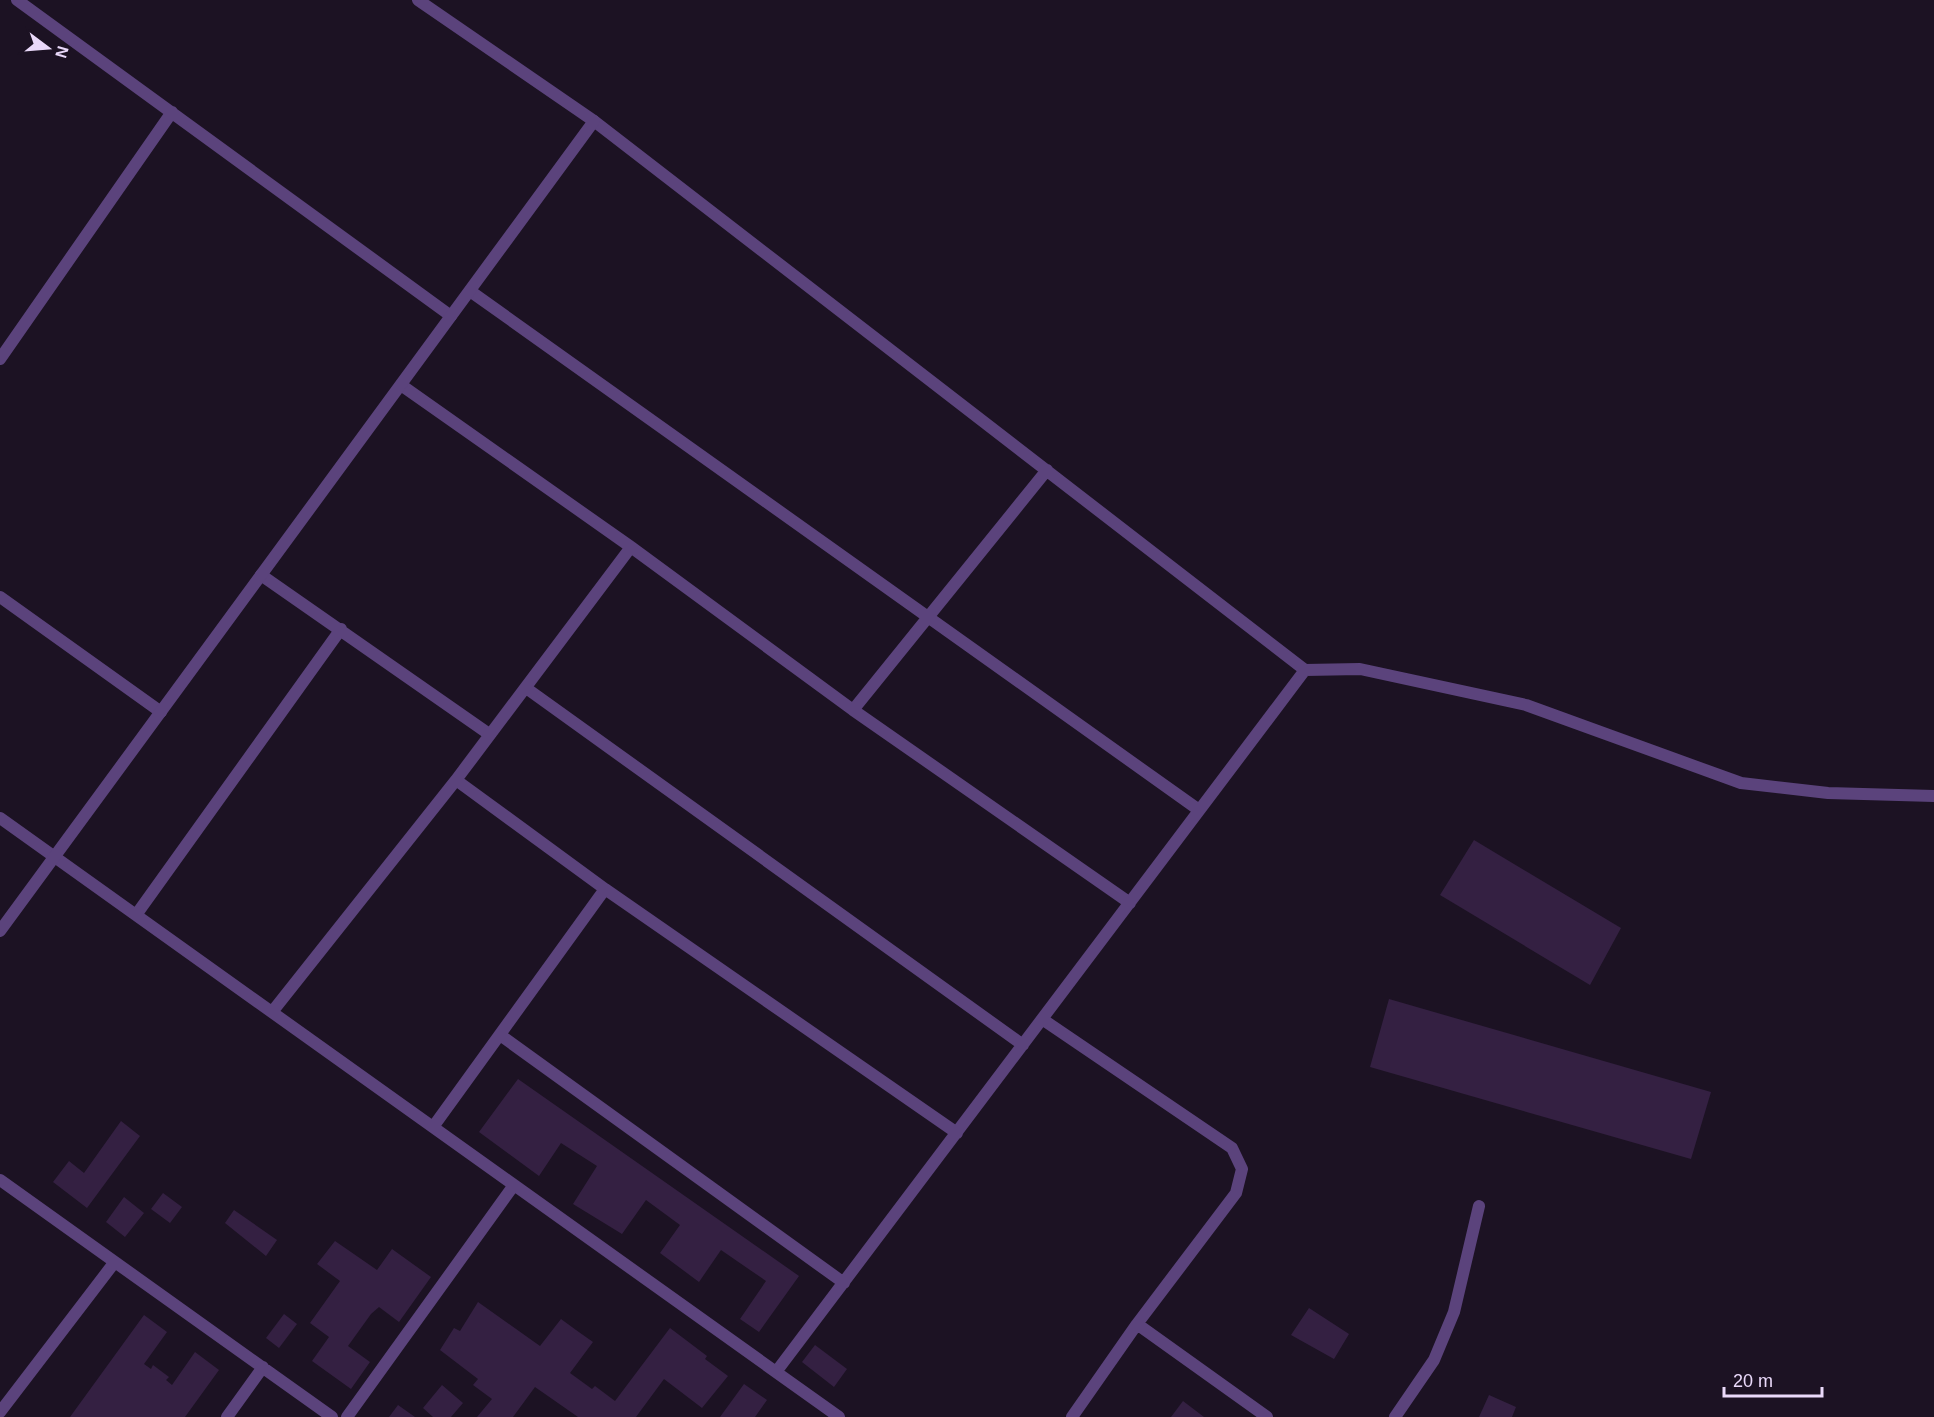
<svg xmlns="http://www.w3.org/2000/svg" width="1934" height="1417" viewBox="0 0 1934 1417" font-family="Helvetica,sans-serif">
<rect width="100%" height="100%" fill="#1c1223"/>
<path fill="#342042" d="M1474,840l147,88 -31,57 -150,-90z
M1389,999l322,93 -20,67 -321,-92z
M518,1079l281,197 -40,56 -19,-13 26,-38 -45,-31 -22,32 -39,-29 20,-28 -34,-25 -24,34 -49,-30 24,-38 -36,-23 -22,33 -60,-44z
M121,1121l19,15 -53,72 -34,-26 16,-21 15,12z
M163,1193l19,14 -12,16 -19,-14z
M124,1197l20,16 -19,24 -19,-15z
M234,1210l43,30 -11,16 -41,-33z
M335,1241l42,29 15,-21 39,28 -32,45 -20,-15 -8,7 -23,32 22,16 -19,27 -39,-28 17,-24 -19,-14 30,-42 -23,-17z
M478,1302l62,44 21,-27 15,11 17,12 -23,31 22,16 3,-3 20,15 55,-73 37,28 -2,3 23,17 -26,32 -38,-29 -28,38h-58l-43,-30 -22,30h-36l15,-18 -19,-14 5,-6 -38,-29 14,-22 6,3z
M1309,1308l40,26 -15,25 -43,-24z
M284,1314l13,10 -18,24 -13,-10z
M144,1315l23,17 -23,32 7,5 2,-4 16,12 -3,3 6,5 23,-33 24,18 -34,47h-115z
M815,1345l32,24 -13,18 -32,-25z
M744,1384l23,16 -12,17h-35z
M442,1385l21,18 -12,14h-18l-10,-9z
M1489,1395l27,12 -4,10h-33z
M1183,1401l21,16h-33z
M398,1405l17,12h-26z"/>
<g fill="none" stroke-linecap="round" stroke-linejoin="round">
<path stroke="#5b437c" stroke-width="12" d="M17,0l434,316
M594,121l711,549 55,-1 166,36 215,78 87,10 106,3
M470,291l729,519
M0,359l172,-247
M401,385l230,162 222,163 277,193
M261,575l228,159
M0,597l161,115
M526,688l497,357
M853,710l194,-240
M456,780l149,109 352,244
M0,818l839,599
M136,915l205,-286
M272,1012l184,-232 175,-233
M1042,1019l190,129 10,21 -6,24 -99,131 -65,93
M500,1035l344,248
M433,1127l172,-238
M0,1180l332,237
M1137,1324l130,93
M776,1372l529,-702
M0,1412l114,-149
M227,1417l36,-50
M347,1417l167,-232
M1395,1417l39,-57 20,-48 25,-106"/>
<path stroke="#5b437c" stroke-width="12" d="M0,931l594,-810 -176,-121"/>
</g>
<g transform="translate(48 48) rotate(106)" stroke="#1c1223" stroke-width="4.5" paint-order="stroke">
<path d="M0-4.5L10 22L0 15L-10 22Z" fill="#ead9fa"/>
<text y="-9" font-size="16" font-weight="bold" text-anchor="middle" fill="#ead9fa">N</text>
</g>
<path d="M1724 1387v9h98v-9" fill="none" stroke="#ead9fa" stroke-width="3"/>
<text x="1733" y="1387" font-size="18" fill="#ead9fa" stroke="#1c1223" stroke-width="4.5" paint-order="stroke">20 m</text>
</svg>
